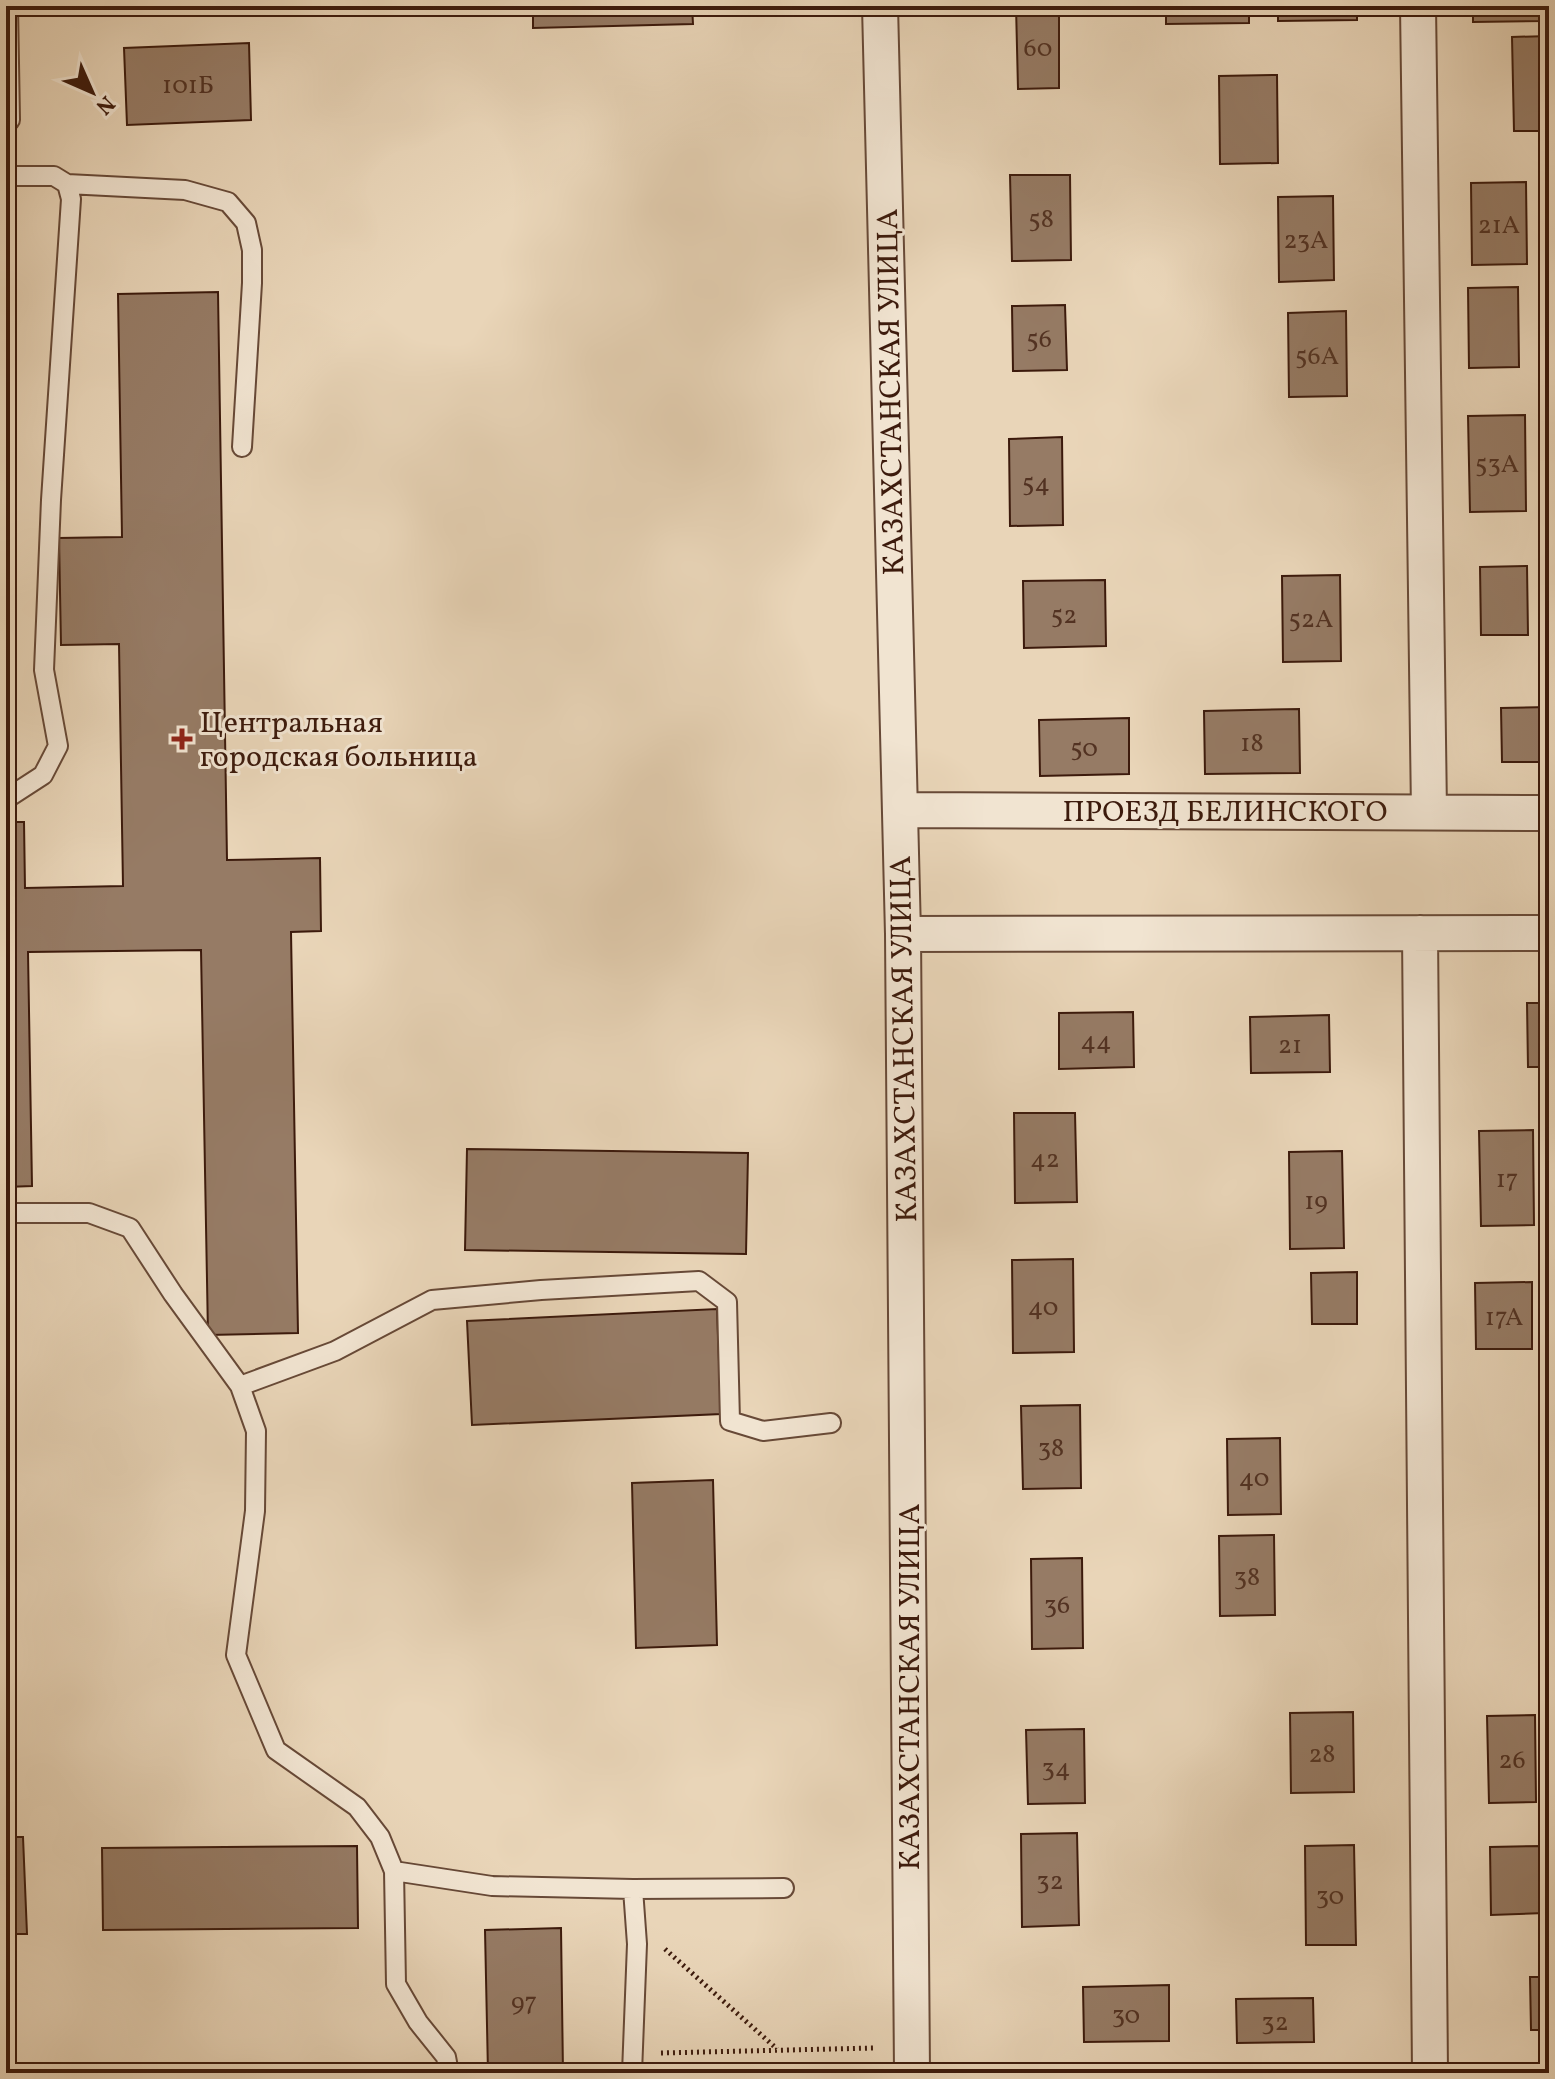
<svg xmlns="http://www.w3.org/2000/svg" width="1555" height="2079" viewBox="0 0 1555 2079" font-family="Vollkorn,serif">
<rect width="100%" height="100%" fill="#e9d5b8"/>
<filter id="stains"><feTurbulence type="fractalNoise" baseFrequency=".0025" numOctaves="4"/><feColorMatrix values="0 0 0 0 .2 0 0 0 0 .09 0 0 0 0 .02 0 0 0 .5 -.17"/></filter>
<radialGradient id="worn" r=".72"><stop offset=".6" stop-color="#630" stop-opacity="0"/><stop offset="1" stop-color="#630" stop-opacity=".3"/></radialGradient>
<path fill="#967b65" stroke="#3c1a0c" stroke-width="2" d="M533,6h159l1,18 -160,4z
M1016,6h43v82l-41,1z
M1166,6h83v17l-83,1z
M1278,6h79v14l-79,1z
M1473,6h71v15l-71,1z
M1549,36v95h-35l-2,-94z
M249,43l2,77 -124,5 -3,-77z
M1277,75l1,88 -58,1 -1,-88z
M1010,175h60l1,85 -59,1z
M1526,182l1,82 -55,1 -1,-82z
M1333,196l1,84 -55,2 -1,-85z
M1518,287l1,80 -50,1 -1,-80z
M218,292l9,568 93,-2 1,73 -30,1 7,401 -90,2 -7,-385 -173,2 4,234 -26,1v-365h18l1,66 98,-2 -4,-242 -58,1 -2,-107 63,-1 -4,-243z
M1065,305l2,65 -54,1 -1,-65z
M1346,311l1,85 -58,1 -1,-84z
M1525,415l1,96 -56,1 -2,-96z
M1062,437l1,88 -53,1 -1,-87z
M1527,566l1,69h-47l-1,-68z
M1340,575l1,86 -58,1 -1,-86z
M1105,580l1,66 -82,2 -1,-67z
M1549,707v55h-47l-1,-54z
M1299,709l1,64 -95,1 -1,-63z
M1129,718v56l-89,2 -1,-56z
M1527,1003h22v64h-21z
M1133,1012l1,55 -75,2v-56z
M1329,1015l1,57 -79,1 -1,-56z
M1014,1113h61l2,89 -62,1z
M1533,1130l1,95 -53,1 -2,-95z
M467,1149l281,4 -2,101 -281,-4z
M1342,1151l2,97 -54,1 -1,-97z
M1073,1259l1,93 -61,1 -1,-93z
M1357,1272v52h-45l-1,-51z
M1532,1282v67h-56l-1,-66z
M717,1309l4,105 -249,11 -5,-104z
M1546,1394h3v61h-2z
M1080,1405l1,83 -58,1 -2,-83z
M1280,1438l1,76 -53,1 -1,-76z
M713,1480l4,165 -81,3 -4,-165z
M1274,1535l1,80 -55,1 -1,-80z
M1082,1558l1,90 -51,1 -1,-90z
M1353,1712l1,80 -63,1 -1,-80z
M1535,1715l1,87 -47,1 -2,-87z
M1084,1729l1,74 -57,1 -2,-74z
M1077,1833l2,92 -57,2 -1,-93z
M6,1837h17l4,97h-21z
M1354,1845l2,100h-50l-1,-99z
M357,1846l1,82 -255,2 -1,-82z
M1543,1846l1,67 -53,2 -1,-68z
M561,1928l2,145h-75l-3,-143z
M1530,1977h19v53h-18z
M1169,1985v56l-85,1 -1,-55z
M1313,1998l1,44 -77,1 -1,-44z"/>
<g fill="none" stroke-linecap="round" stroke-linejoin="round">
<defs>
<path id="lane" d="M8,6l2,114
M6,176h48l13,8 4,15 -20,301 -7,170 14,76 -15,29 -37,24
M67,184l118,6 43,12 18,21 6,27v33l-10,164
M6,1213h83l41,15 43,66 67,92 16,45 -1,80 -19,144 40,95 81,57 23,30 14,34 2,113 22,38 28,35 3,16
M240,1386l95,-35 97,-51 109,-10 158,-9 28,21 3,119 33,10 68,-8
M394,1871l98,15 141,3 4,55 -5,129
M633,1889l151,-1"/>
<path id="street" d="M880,6l23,928 9,1139
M1418,6l11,806
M901,810l648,3
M1420,933l10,1140
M903,934l646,-1"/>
</defs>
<use href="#lane" stroke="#674937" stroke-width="22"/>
<use href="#street" stroke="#674937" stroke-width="38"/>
<path stroke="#3c1a0c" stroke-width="5" stroke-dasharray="2 4" stroke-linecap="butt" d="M665,1949l112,100
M661,2053l213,-5"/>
<use href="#lane" stroke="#f1e4d1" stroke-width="18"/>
<use href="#street" stroke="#f1e4d1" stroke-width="34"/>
</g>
<path fill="#8f2418" stroke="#f1e4d1" stroke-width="3" d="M178 727h8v8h8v8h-8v8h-8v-8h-8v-8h8z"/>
<g text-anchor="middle" stroke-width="6" stroke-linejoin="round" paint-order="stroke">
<g font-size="26" fill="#523222">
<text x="1038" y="56">60</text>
<text x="188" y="93">101Б</text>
<text x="1041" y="227">58</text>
<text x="1499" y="233">21А</text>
<text x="1306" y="248">23А</text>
<text x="1039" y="347">56</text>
<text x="1317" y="364">56А</text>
<text x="1497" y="472">53А</text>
<text x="1036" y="491">54</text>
<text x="1064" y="623">52</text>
<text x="1311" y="627">52А</text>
<text x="1252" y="751">18</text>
<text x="1084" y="756">50</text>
<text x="1096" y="1049">44</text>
<text x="1290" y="1053">21</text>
<text x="1045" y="1167">42</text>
<text x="1507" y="1187">17</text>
<text x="1316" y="1209">19</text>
<text x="1043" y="1315">40</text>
<text x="1504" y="1325">17А</text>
<text x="1051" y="1456">38</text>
<text x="1254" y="1486">40</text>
<text x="1247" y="1585">38</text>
<text x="1057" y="1613">36</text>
<text x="1322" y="1762">28</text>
<text x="1512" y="1768">26</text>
<text x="1056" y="1776">34</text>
<text x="1050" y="1889">32</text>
<text x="1330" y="1904">30</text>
<text x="524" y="2010">97</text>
<text x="1126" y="2023">30</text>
<text x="1275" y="2030">32</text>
</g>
<g font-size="30" fill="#3c1a0c" stroke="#f1e4d1">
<text transform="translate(890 392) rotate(-91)" y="10">КАЗАХСТАНСКАЯ УЛИЦА</text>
<text x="1225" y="821">ПРОЕЗД БЕЛИНСКОГО</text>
<text transform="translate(903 1039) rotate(-91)" y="10">КАЗАХСТАНСКАЯ УЛИЦА</text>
<text transform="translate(909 1687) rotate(-90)" y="10">КАЗАХСТАНСКАЯ УЛИЦА</text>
</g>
<g font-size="30" fill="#3c1a0c" stroke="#f1e4d1" text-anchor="start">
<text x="200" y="732">Центральная<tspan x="200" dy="34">городская больница</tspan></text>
</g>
</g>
<rect width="1555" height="2079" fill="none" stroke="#e9d5b8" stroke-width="32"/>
<rect x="8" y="8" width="1539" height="2063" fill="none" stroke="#3c1a0c" stroke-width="4"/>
<rect x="16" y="16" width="1523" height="2047" fill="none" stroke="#3c1a0c" stroke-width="2"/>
<g transform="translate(92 92) rotate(135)" stroke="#f1e4d1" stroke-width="6" paint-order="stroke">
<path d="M0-6L14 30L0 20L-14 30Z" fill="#3c1a0c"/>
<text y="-12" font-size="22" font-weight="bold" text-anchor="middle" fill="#3c1a0c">N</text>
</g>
<rect width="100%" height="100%" filter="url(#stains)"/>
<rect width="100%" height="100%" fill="url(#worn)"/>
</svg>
